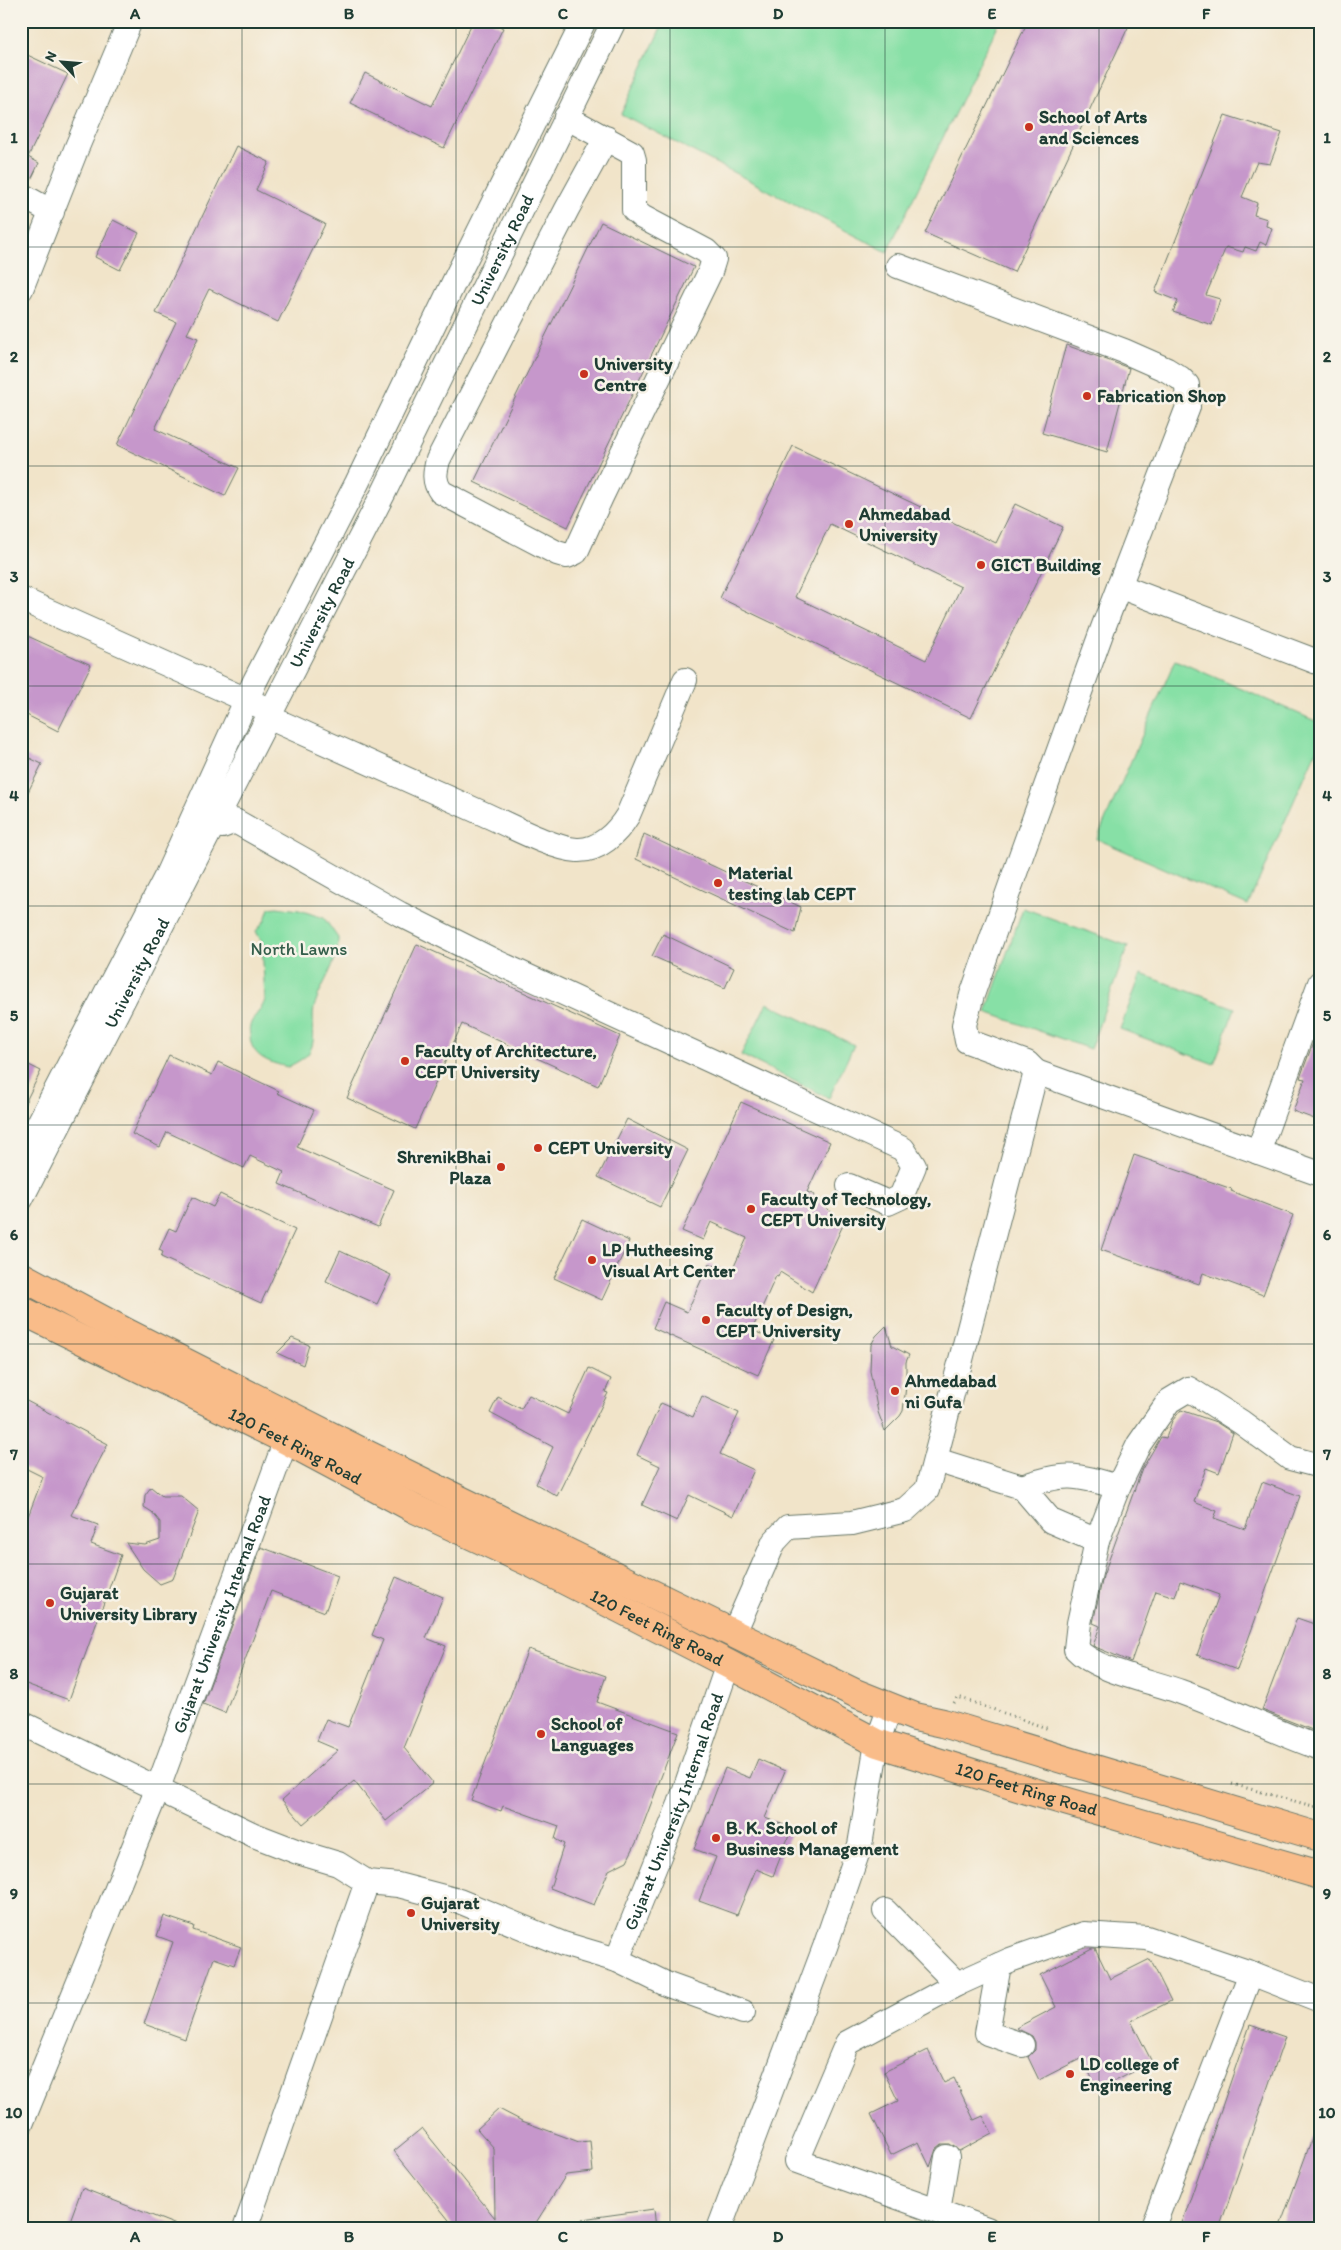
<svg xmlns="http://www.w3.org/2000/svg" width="1341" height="2250" viewBox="0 0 1341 2250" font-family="Itim,sans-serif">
<rect width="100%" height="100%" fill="#f7f3e8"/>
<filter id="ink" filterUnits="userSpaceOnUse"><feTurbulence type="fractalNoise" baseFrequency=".02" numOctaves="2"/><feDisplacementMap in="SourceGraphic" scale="10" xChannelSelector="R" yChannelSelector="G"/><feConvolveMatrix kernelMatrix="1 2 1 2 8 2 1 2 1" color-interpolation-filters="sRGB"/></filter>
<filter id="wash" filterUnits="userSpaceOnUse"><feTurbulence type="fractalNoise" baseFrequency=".0096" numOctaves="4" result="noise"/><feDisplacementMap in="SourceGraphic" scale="20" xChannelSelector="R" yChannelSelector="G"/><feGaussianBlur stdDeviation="1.12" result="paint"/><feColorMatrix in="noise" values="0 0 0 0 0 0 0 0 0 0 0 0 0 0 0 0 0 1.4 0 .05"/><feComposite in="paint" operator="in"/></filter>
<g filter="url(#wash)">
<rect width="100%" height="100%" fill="#f1e4c9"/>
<path fill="#87e0a6" stroke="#538e6d" d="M664,21h336l-113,231 -266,-138z
M1175,660l145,63v19l-72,163 -151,-66z
M277,907l22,3 25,8 14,20c1,26 -18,46 -24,70 -3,14 3,30 -4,43 -4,7 -15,12 -22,16 -19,-4 -38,-11 -38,-32 -1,-5 -1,-8 1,-12 4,-9 11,-13 14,-23l-3,-57 -6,-12 9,-11 4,-12z
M1023,908l105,38 -38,103 -104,-37z
M1141,974l94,34 -21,56 -94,-35z
M767,1003l87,42 -25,53 -88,-43z"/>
<g id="blocks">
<path fill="#c697cb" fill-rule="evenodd" d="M473,21h17l13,7 -59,120 -94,-45 15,-30 67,33z
M1028,21h103l-117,251 -89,-39z
M21,52l47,22 -40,83 11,6 -10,21 -8,-3z
M1225,115l57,18 -12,31 -13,-2 -15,35 15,6 -3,12 13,4 -1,7 6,2 -6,17 -6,-3 -4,9 -11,-4 -2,5 -17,-5 -20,48 14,4 -8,26 -39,-13 5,-11 -23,-9z
M236,146l33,16 -13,28 69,34 -47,98 -69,-33 -22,45 11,4 -43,91 84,39 -14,28 -108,-51 59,-123 -20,-9z
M113,220l26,13 -19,37 -25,-13z
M601,222l93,45 -126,260 -94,-45z
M1066,345l63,23 -22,84 -65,-19z
M793,446l203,97 19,-39 48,23 -92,191 -251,-120zM830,524l131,63 -35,73 -131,-63z
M21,633l70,32 -33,66 -37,-19z
M21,754l21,10 -21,42z
M644,834l157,73 -6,26 -159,-74z
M663,934l71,34 -9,20 -73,-32z
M417,944l203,92 -22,50 -136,-62 -47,105 -68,-31z
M1320,1024v97l-27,-10 12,-32 -5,-1z
M169,1055l43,20 6,-13 61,29 -2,2 37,17 -17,37 97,43 -16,37 -99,-43 5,-12 -34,-16 -6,12 -77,-36 -7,15 -28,-13z
M21,1061l20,10 -20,40z
M741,1102l89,40 -23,50 8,3 -1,2 30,26 -32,69 -32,-20 -2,5 -2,-1 -24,54 22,10 -16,35 -105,-47 11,-26 23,10 22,-49 22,10 16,-35 -36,-16 -8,18 -21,-9z
M627,1119l61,31 -28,57 -62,-30z
M1134,1155l98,34 -1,2 62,24 -30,80 -60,-22 -4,11 -98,-34z
M220,1194l75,36 -34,73 -100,-46 2,-5 -4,-2 10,-22 7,3 16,-34 21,10z
M582,1219l47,22 -27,59 -48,-22z
M340,1251l51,24 -14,29 -51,-23z
M886,1326l6,20 17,9 -3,7v24l-3,25 -3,5 -15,15 -7,-19 -8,-41 1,-26 5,-9z
M292,1338l17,7 -6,20 -26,-12z
M589,1368l22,11 -6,13 3,1 -51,103 -21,-12 17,-37 -63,-34 8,-16 23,12 8,-14 39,19z
M702,1396l37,17 -19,41 34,16 -21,46 -44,-21 -12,26 -35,-16 18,-39 -23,-11 24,-52 32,14z
M21,1398l87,46 -37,71 27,10 -7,19 30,11 -52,145 -48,-18v-147l22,-58 -22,-11z
M1181,1410l35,12 17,11 -14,40 -13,-5 -12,34 23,9 -3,7 31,11 17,-47 38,14 -63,174 -40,-15 22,-60 -39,-14 -5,16 -19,-6 -25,71 -38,-16 7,-20 -7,-3 10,-47 39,-107 19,-32 5,1 6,-17z
M151,1487l11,9h19l18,15 -26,68 -13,5 -17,-15 -17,-26 19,2 15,-5v-18l-8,-10 -8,-5 1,-12z
M261,1547l77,29 -13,36 -54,-21 -46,122 -22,-9z
M396,1577l47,20 -17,41 20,8 -42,102 29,35 -47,38 -32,-40 -51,43 -21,-24 56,-50 -21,-9 9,-22 22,8 35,-87 -11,-5z
M1297,1618l23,8v107l-58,-23z
M528,1649l78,27 -9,26 81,30 -41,109 -10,20 -18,9 -15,35 -44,-17 14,-44 -9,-5 4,-13 -56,-20 -2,5 -30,-11z
M758,1759l27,12 -20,47 27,10 -19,48 -17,-7 -19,46 -38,-14 17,-44 -22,-8 31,-81 25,10z
M164,1916l30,10 -1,4 48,17 -7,18 -20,-7 -29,81 -41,-15 29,-82 -16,-6z
M1092,1948h3l15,31 40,-20 21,42 -40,20 21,41 -54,28 -16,-32 -43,22 -11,-23 7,-7v-8l-3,-6 -16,-8 40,-21 -16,-32z
M1250,2025l35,12 -66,192h-39z
M928,2050l16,33 10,-5 20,42 9,-4 9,17 -33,18 -9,-7h-8l-6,5 -6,18 -12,-25 -27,13 -20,-41 27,-13 -14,-29z
M499,2109l23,12 57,21 11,-1 3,31 -27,3 -34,54h-76l-62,-78 28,-23 73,90 -1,-70 -17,-19z
M1318,2122h2v82l-9,25h-32z
M82,2188l102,40v1h-117z
M654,2209l2,20h-73l-1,-10z"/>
</g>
</g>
<g filter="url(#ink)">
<use href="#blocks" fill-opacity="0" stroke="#687768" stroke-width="1"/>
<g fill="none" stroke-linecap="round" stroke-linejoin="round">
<defs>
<g id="minor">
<path d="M566,117l66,36 2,7v50l8,7 64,34 8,8 -4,13 -109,225 -25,55 -9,4 -10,-3 -116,-61c-8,-11 -6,-20 -3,-32l129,-251 39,-71"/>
<path d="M21,195l31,17"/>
<path d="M21,289l56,-142 53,-126"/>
<path d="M1119,586l201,77"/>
<path d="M21,599l239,107"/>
<path d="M268,717c72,33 144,65 216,97 23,10 69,35 93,36 22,1 40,-17 51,-35l57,-135"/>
<path d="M215,823l7,3 13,-5 165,93 94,47 409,188 11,17 -13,31 -13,6 -39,-17"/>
<path d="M1036,1072l284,102"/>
<path d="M1258,1152l62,-169"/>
<path d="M21,1158l145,-281 89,-196 102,-198 97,-201 130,-261"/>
<path id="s1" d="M21,1199l363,-707 230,-471"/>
<path d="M936,1460l86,27 29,34 46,20 -18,82 -3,26c20,22 76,32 105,43 47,17 92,39 139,56"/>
<path d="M1022,1487c42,-15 53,-13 96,0l21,-43 30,-43 20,-12 52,33 49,36 30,8"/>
<path d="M1097,1541l21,-54"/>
<path d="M733,1635l41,-93 14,-15 64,-4 53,-13 22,-20 109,-418 -9,-9 -60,-22 -3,-16 8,-30 50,-142 81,-225 85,-221 -1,-22 -7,-7 -13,-8 -43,-19 -226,-85"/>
<path d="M21,1723l233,112 44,17 40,12 29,18 31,3 61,16 104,43 54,16 51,25 75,27"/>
<path d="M885,1911l72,73 -110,59 -50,118 190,68"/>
<path id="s2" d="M617,1960l63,-156 48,-140"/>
<path d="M999,1965l-12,68 35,12"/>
<path d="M957,1984l53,-24 74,-26 63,4 104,35"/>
<path id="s3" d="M21,2124l137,-336 128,-348"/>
<path d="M938,2211l9,-54"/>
<path d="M245,2229l122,-347"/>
<path d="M719,2229l106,-282 35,-102 17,-102 13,-36"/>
<path d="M1152,2229l99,-256 69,27"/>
</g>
<g id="major">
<path d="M21,1276l108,58 237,120 489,239 60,24 28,6 377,114"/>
<path id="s4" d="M21,1310l265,130 129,69 116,54 197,101 149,79 150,47 293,85"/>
</g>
</defs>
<use href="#minor" stroke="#687768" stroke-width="26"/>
<use href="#major" stroke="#687768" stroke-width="30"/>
<path stroke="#687768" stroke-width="3" stroke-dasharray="1 4" stroke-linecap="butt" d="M954,1703l4,-6 91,32
M1232,1784l88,24"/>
<use href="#minor" stroke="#fff" stroke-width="24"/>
<use href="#major" stroke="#f9bc89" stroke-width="28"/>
</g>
</g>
<path fill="none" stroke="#1f3d34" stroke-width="1" stroke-opacity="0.55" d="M242,21v2208M456,21v2208M670,21v2208M885,21v2208M1099,21v2208M21,247h1299M21,466h1299M21,686h1299M21,906h1299M21,1125h1299M21,1344h1299M21,1564h1299M21,1784h1299M21,2003h1299"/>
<g fill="#c8321e" stroke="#f7f3e8" stroke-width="2">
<circle cx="1029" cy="127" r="5"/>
<circle cx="584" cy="374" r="5"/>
<circle cx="1087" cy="396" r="5"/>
<circle cx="849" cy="524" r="5"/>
<circle cx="981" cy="565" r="5"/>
<circle cx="718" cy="883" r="5"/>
<circle cx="405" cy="1061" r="5"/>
<circle cx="538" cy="1148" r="5"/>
<circle cx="501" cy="1167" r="5"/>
<circle cx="751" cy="1209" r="5"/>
<circle cx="592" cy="1260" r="5"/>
<circle cx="706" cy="1320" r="5"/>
<circle cx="895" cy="1391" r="5"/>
<circle cx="50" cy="1603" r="5"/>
<circle cx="541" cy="1734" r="5"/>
<circle cx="716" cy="1838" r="5"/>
<circle cx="411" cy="1913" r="5"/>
<circle cx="1070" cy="2074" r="5"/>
</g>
<g text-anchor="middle" stroke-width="5" stroke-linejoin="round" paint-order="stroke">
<g font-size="18" font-weight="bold" fill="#1f3d34" stroke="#f7f3e8" text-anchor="start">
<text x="1039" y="123">School of Arts<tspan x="1039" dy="21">and Sciences</tspan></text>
<text x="594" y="370">University<tspan x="594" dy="21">Centre</tspan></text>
<text x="1097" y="402">Fabrication Shop</text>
<text x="859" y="520">Ahmedabad<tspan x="859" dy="21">University</tspan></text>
<text x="991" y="571">GICT Building</text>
<text x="728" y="879">Material<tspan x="728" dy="21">testing lab CEPT</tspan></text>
<text x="415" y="1057">Faculty of Architecture,<tspan x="415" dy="21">CEPT University</tspan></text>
<text x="548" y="1154">CEPT University</text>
<text x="491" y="1163" text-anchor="end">ShrenikBhai<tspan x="491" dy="21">Plaza</tspan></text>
<text x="761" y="1205">Faculty of Technology,<tspan x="761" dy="21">CEPT University</tspan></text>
<text x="602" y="1256">LP Hutheesing<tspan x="602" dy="21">Visual Art Center</tspan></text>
<text x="716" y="1316">Faculty of Design,<tspan x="716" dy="21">CEPT University</tspan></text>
<text x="905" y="1387">Ahmedabad<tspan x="905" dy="21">ni Gufa</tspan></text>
<text x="60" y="1599">Gujarat<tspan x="60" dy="21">University Library</tspan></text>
<text x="551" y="1730">School of<tspan x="551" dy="21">Languages</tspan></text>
<text x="726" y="1834">B. K. School of<tspan x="726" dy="21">Business Management</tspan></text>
<text x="421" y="1909">Gujarat<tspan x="421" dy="21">University</tspan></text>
<text x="1080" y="2070">LD college of<tspan x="1080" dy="21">Engineering</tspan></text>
</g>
<g font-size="18" fill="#1f3d34" stroke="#f7f3e8">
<text dy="6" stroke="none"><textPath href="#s1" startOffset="1064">University Road</textPath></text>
<text dy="6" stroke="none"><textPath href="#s1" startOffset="659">University Road</textPath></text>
<text dy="6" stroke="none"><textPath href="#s1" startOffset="254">University Road</textPath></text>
<text dy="6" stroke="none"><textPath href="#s4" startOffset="306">120 Feet Ring Road</textPath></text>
<text dy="6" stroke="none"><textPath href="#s3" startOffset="548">Gujarat University Internal Road</textPath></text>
<text dy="6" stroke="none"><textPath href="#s4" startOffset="711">120 Feet Ring Road</textPath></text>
<text dy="6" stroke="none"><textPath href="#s4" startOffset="1116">120 Feet Ring Road</textPath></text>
<text dy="6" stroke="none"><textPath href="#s2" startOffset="159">Gujarat University Internal Road</textPath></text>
</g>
<g font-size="18" fill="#345e4b" stroke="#f7f3e8">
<text x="299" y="955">North Lawns</text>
</g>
</g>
<rect width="1341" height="2250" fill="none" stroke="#f7f3e8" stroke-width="55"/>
<g transform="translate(62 62) rotate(296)" stroke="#f7f3e8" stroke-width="4" paint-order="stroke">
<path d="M0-4L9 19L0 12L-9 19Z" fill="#1f3d34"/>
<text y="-8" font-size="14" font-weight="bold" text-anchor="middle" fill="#1f3d34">N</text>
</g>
<rect x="28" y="28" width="1286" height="2194" fill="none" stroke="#1f3d34" stroke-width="2"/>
<g font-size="16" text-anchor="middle" font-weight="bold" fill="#1f3d34">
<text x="135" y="19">A</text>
<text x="349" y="19">B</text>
<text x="563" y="19">C</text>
<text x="778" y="19">D</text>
<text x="992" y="19">E</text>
<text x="1206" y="19">F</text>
<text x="14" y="143">1</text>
<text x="1327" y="143">1</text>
<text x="14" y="362">2</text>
<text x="1327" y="362">2</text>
<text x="14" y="582">3</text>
<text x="1327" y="582">3</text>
<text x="14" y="801">4</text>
<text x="1327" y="801">4</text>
<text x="14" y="1021">5</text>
<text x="1327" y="1021">5</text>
<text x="14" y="1240">6</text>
<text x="1327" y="1240">6</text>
<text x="14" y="1460">7</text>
<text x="1327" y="1460">7</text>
<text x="14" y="1679">8</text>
<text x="1327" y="1679">8</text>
<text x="14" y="1899">9</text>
<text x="1327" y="1899">9</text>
<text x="14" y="2118">10</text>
<text x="1327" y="2118">10</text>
<text x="135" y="2242">A</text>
<text x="349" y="2242">B</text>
<text x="563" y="2242">C</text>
<text x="778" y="2242">D</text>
<text x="992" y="2242">E</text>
<text x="1206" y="2242">F</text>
</g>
</svg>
